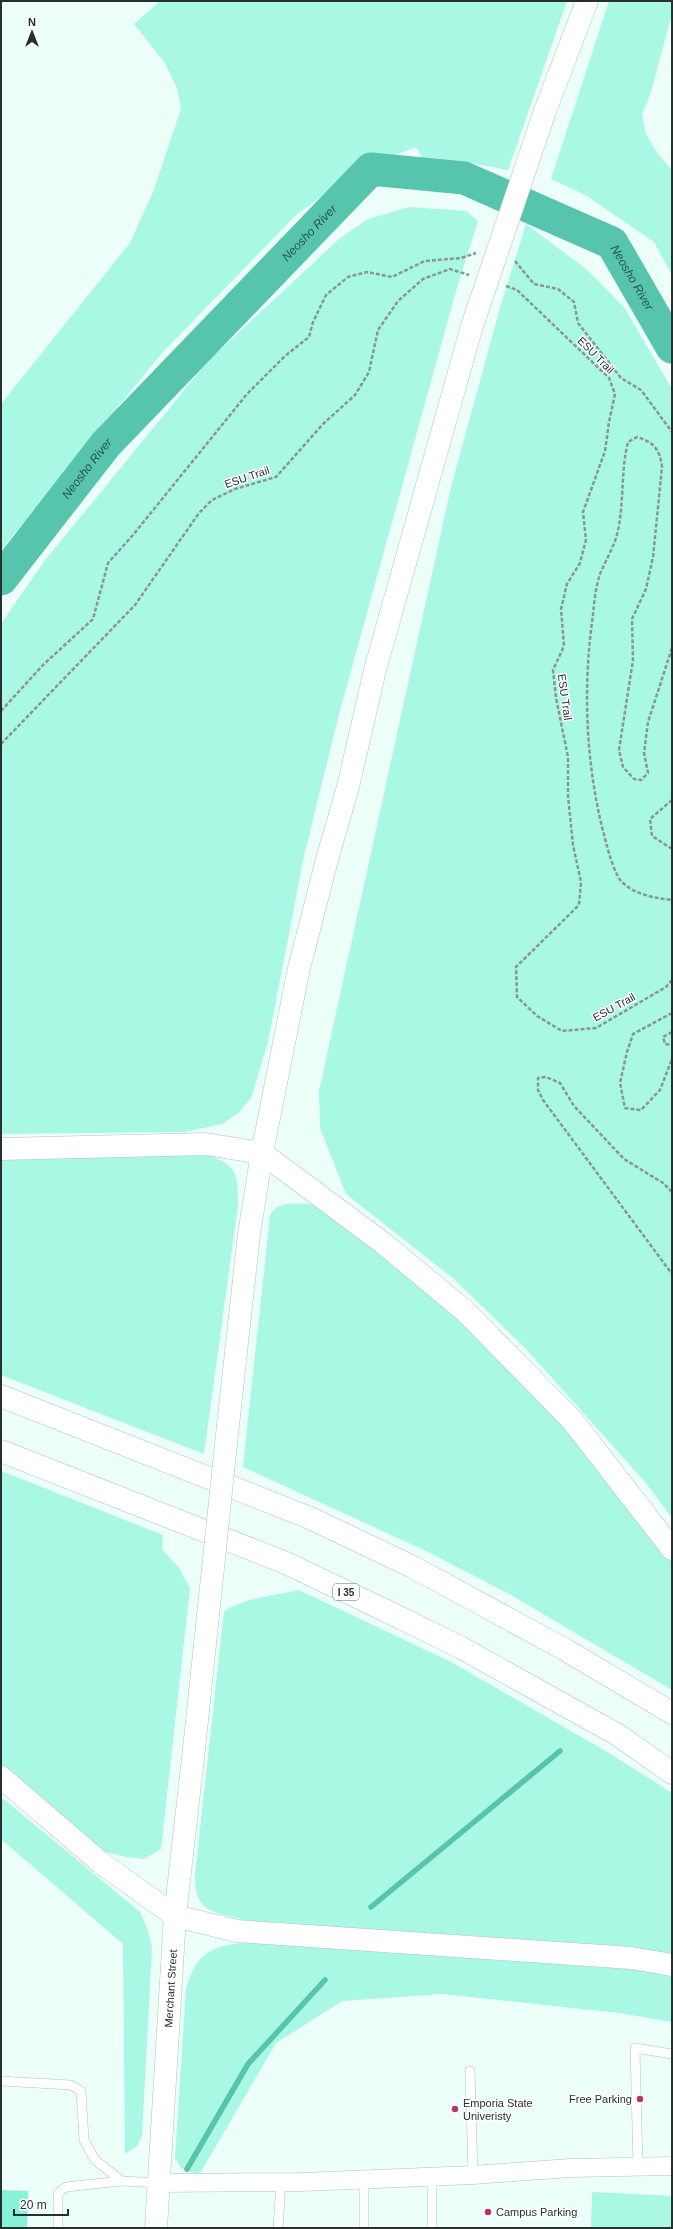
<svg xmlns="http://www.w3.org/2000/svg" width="673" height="2229" viewBox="0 0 673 2229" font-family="Helvetica,sans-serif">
<rect width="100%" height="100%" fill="#ecfff9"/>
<path fill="#a9f8e4" d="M160,1h407l-59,169 -38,-7 -46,-3 -8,-13 -38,14 -45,27 -37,27 -134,138 -161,197v-146l129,-161 23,-51 28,-83 -4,-21 -12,-25 -31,-39z
M609,1h63v13l-22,81 -8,19 4,20 11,19 15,17v105l-18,-33 -67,-46 -36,-17z
M409,207l57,4 12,10 -22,70 -117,423 -35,142 -36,186 -17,56 -13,15 -16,11 -38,8 -183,2v-510l42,-61 165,-202 131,-122 29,-20z
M526,224l60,45 38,38 48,82v1129l-26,-35 -120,-134 -72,-70 -108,-85 -26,-66 -1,-37 132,-604 49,-179z
M201,1152c35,13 37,17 37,53l-34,249 -203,-79v-219z
M312,1204l48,29 98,84 93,94 121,149v130l-161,-95 -85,-44 -183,-84 27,-251c7,-16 27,-12 42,-12z
M1,1471l162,64 -1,14 17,19 11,20 -29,261 -17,10 -18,-2 -24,-6 -101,-82z
M299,1590l152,72 158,91 63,40v163l-24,-3 -405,-33c-31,-9 -48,-7 -48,-45l29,-264c24,-14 49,-15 75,-21z
M1,1797l139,115 8,18 4,18 -10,187 -5,11 -12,8 -2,-210 -122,-105z
M251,1942l389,28 32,6v46l-53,-9 -177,-19 -100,7 -66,42 -77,132 -18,-7 -6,-10 11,-169c11,-39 27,-43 65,-47z
M592,2192l80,4v32h-81z"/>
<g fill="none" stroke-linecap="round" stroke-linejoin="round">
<path stroke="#57c4ad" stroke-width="5.5" d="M371,1907l189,-156
M187,2169l61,-105 77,-84"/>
<path stroke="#57c4ad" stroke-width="33" id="s1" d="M1,579l105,-135 265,-275 93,9 148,65 60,104"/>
</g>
<path fill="#86f2d8" d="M1,2190l27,1 -1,37h-26z"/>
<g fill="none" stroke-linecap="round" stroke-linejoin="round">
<defs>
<path id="lane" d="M470,2071l3,104
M1,2081l70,4 10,6 3,49 11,20 27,21 36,2
M638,2166l-3,-118 37,6
M58,2228v-35l8,-6 56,-6
M278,2228l3,-46
M364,2228v-48
M432,2228v-51"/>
<path id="street" d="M158,2183l144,-1 171,-7 97,-7 102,-2"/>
<g id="secondary">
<path d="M545,111l42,-110"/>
<path d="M228,1425l21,-191 13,-81 37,-185 29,-112 20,-69 27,-117 97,-344"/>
<path id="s2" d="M156,2228l19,-312 19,-167"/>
</g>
<path id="highway" d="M1,1149l205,-5 56,9 121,90 82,68 107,109 100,129
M1,1396l309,122 103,49 151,82 108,64
M1,1451l285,112 90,43 84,41 158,88 54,38
M1,1777l99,85 75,54 62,15 394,27 41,7"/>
</defs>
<use href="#lane" stroke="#adc5be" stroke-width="10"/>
<use href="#street" stroke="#adc5be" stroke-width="19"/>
<use href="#secondary" stroke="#adc5be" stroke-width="23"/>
<use href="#highway" stroke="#adc5be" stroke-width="23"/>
<path stroke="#899793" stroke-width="2.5" stroke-dasharray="4 2" stroke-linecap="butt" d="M515,261l19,23 24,5 16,13 4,21 43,55 20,12 31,42
M506,286l11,4 92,88 6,16 -6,28 -4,29 -22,61 3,28 -6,23 -13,21 -6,25 3,37 -11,24 3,28 12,59v39l5,49 8,37 -2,23 -63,62 1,30 20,19 25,15 34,-3 70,-41 6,-7
M672,648l-24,74 -4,31 4,20 -7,7 -7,-1 -11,-12 -4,-17 14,-90 -1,-41 14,-30 7,-32 9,-90c-2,-17 -8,-25 -25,-30l-9,5c-8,31 -3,65 -12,96 -4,12 -11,24 -16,36 -4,12 -6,28 -7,41 -11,76 -7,157 14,231 2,8 9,31 15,36 13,13 33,16 50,18
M1,711l42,-46 50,-46 15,-56 25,-28 114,-141 38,-38 24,-19 4,-15 13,-27 22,-18 19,-5 25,5 33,-16 36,-3 15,-5
M1,744l134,-139 64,-92 13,-13 23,-11 41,-12 47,-53 32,-29 14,-23 9,-42 20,-29 25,-22 27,-10 19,6
M672,800l-22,19 2,17 20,13
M672,1013l-39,21 -6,18 -7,31 5,25 16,2 19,-20 12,-31
M672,1032l-9,5 2,7 7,1
M672,1192l-9,-9 -39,-24 -50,-53 -14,-23 -14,-6 -8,1v12l5,10 129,174"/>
<use href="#lane" stroke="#fff" stroke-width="9"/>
<use href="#street" stroke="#fff" stroke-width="18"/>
<use href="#secondary" stroke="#fff" stroke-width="22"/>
<use href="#highway" stroke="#fff" stroke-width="22"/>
<defs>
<path id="secondary-bridge" d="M472,326l73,-215
M194,1749l34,-324"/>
</defs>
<use href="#secondary-bridge" stroke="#adc5be" stroke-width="23" stroke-linecap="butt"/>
<use href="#secondary-bridge" stroke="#fff" stroke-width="22"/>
</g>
<g fill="#bb3372" stroke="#fff" stroke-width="1.5">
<circle cx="640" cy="2099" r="4"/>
<circle cx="455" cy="2109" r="4"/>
<circle cx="488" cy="2212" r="4"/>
</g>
<g text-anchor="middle" stroke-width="3" stroke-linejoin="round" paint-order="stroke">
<rect fill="#fff" stroke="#686e6c" stroke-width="1" x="333" y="1584" width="26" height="16" rx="3"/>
<g font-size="10" font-weight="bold" fill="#27302d">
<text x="346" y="1596">I 35</text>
</g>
<g font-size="11" fill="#27302d" stroke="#fff">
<text transform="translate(596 355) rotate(45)" y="4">ESU Trail</text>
<text transform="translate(247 477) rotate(-19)" y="4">ESU Trail</text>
<text transform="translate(565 697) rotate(82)" y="4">ESU Trail</text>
<text transform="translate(614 1007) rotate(-29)" y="4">ESU Trail</text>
<text dy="4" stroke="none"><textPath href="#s2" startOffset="240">Merchant Street</textPath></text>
</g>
<g font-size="11" fill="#27302d" stroke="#fff" text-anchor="start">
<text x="632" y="2103" text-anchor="end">Free Parking</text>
<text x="463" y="2107">Emporia State<tspan x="463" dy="13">Univeristy</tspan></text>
<text x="496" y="2216">Campus Parking</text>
</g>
<g font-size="12" font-style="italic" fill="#26554b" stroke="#fff">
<text dy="4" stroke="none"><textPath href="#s1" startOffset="464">Neosho River</textPath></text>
<text dy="4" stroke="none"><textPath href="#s1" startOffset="848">Neosho River</textPath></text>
<text dy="4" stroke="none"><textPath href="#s1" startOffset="140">Neosho River</textPath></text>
</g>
</g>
<rect width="673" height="2229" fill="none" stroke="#27302d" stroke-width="4"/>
<g transform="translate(32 32)" stroke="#ffffff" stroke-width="3" paint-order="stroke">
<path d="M0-3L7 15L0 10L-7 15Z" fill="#27302d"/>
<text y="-6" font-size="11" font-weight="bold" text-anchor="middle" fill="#27302d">N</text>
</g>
<path d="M14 2209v6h54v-6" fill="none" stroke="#27302d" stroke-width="2"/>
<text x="20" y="2209" font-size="12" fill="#27302d" stroke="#ffffff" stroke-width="3" paint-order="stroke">20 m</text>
</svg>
